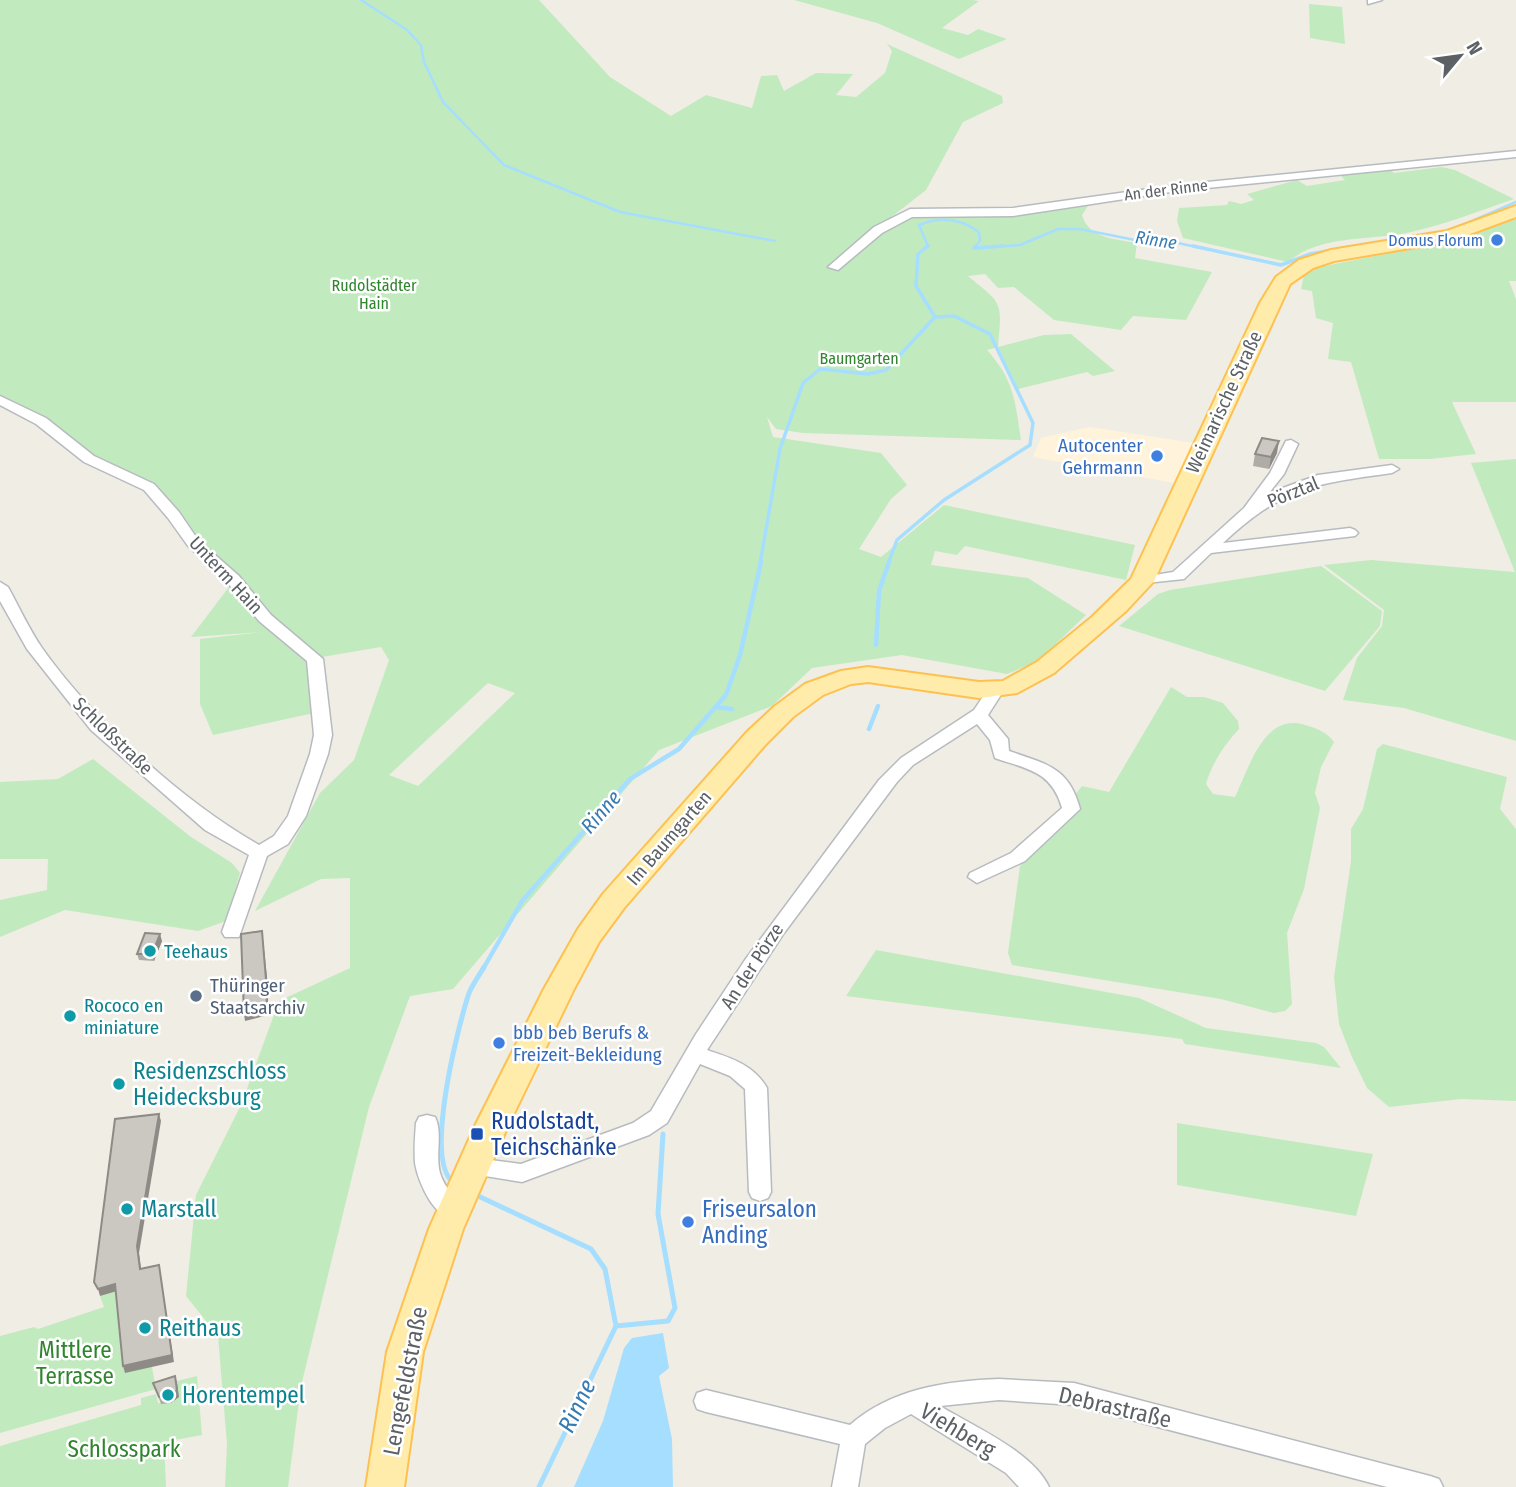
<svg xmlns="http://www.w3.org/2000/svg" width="1516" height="1487" viewBox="0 0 1516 1487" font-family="'Fira Sans Condensed',sans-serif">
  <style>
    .commercial { fill: #fff4db }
    .green { fill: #c2eabf; fill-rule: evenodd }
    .water { fill: #a6deff }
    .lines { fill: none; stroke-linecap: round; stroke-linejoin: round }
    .stream-far3 { stroke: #a6deff; stroke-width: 2.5 }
    .stream-far2 { stroke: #a6deff; stroke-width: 3.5 }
    .stream-far1 { stroke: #a6deff; stroke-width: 4.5 }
    .stream { stroke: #a6deff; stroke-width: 5 }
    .minor-casing { stroke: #b7bbc0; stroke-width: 3 }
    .primary-casing { stroke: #fec150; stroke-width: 4 }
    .minor { fill: #fff; fill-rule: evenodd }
    .primary { fill: #ffecab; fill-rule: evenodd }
    .wall { fill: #afaba6 }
    .shaded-wall { fill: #8e8b87 }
    .building { fill: #cbc7c1; stroke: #8e8b87; stroke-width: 2 }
    .shop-dot { fill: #3f7fe0; stroke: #fff; stroke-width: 2.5 }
    .culture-dot { fill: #0f9aa8; stroke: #fff; stroke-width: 2.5 }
    .service-dot { fill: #5c6f8a; stroke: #fff; stroke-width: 2.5 }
    .transit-dot { fill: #1a4fb4; stroke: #fff; stroke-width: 2.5 }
    .labels { text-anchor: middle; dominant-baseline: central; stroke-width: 5; stroke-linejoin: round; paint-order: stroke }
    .far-street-label { font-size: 16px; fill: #5c6166; stroke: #fff }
    .far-shop-label { font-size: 16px; fill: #366cbe; stroke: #fff; text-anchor: end }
    .far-park-label { font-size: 16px; fill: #2f852d; stroke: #fff }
    .far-water-label { font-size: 18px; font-style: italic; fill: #367bb2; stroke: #fff }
    .street-label { font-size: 19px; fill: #5c6166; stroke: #fff }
    .shop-label { font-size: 19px; fill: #366cbe; stroke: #fff; text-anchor: end }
    .culture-label { font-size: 19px; fill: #0d838f; stroke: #fff; text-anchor: start }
    .service-label { font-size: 19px; fill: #4e5e75; stroke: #fff; text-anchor: start }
    .water-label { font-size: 21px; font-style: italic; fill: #367bb2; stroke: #fff }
    .near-culture-label { font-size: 23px; fill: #0d838f; stroke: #fff; text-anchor: start }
    .near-transit-label { font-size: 23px; fill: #164399; stroke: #fff; text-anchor: start }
    .near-shop-label { font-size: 23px; fill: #366cbe; stroke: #fff; text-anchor: start }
    .near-park-label { font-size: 23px; fill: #2f852d; stroke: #fff }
    .near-street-label { font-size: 23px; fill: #5c6166; stroke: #fff }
    .near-water-label { font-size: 24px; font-style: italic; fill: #367bb2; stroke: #fff }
  </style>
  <rect width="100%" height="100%" fill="#f0ede4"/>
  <path class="commercial" d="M1090,427l104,16 -20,40 -141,-26 8,-19z"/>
  <path class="green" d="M0,0h539l71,77 61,39 35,-21 46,13 9,-32 16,-1 7,16 32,-18 37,1 -17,21 20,2 29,-24 7,-22 -5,-7 115,52 1,7 -40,19 -37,68 -92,72 73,-44 106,-4 77,-11 -8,12c7,24 34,24 55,28l-2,15 77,14 -26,48 -53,-4 -12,14 -67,-10 -40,-33 -16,1 -13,-14 -17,2c35,29 34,24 30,71l46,-12 27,-1 44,37 -22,5 -6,-4 -69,17 -20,-42 -11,3c27,30 28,50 34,90l-218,-7 -27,-4 -9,-12 6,20 108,16 26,32 -16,14 -32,50 22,8 63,-52 191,40 -9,35 -161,-34 -8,9 -22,-4 -4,14 97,13 58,37 -48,46 -31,13 -105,-19 -90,13 -40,38 -113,44 -206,239 -43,7 -41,111 -68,279 -13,101h-63l2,-43 -9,-108 -32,-40 10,-101 45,-90 38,-104 71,-33v-90l-29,1 -66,32 65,-118 34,-33 35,-100 -8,-13 -71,12 4,54 -101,22 -13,-31v-65l63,-7 -72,5 44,-58 -40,-36 -43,-58 -46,-20 -64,-46 -42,-23zM488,683l27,10 -97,93 -29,-11z
    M794,0h178l7,1 -37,27 26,7 10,-6 29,10 -48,20 -82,-36z
    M1309,4l33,3 3,37 -35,-6z
    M1442,167l13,3 59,29c-34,12 -68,25 -103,33 -39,9 -91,2 -123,30l-105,-24 -6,-17 2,-13 48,-3 2,-4 12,3 13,-4 -7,-6 50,-14 10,6 38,-6 -7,-7 52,-4 4,4z
    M1516,219v62h-7l7,18v103h-64l24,52 -46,5h-51l-28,-97 -23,-3 5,-36 -17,-5 -4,-27 -11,-2 4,-19 149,-30z
    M1516,459v282l-112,-33 -61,-8 14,-42 25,-32 2,-16 -60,-45 47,-5 144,12 -44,-109z
    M1321,566l61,45 -2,15 -55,65 -206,-65 39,-32 12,-4z
    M1171,687l16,10h17l19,6 15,18 1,8c-15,16 -27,34 -33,55l7,10 22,3c14,-29 29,-85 70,-72 11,3 22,7 29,17l-13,25 -6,26 5,15 -16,81 -17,44 5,71 -7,7 -11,2 -53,-14 -209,-34 -4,-12 12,-87 62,-80 27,6z
    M1383,744l124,33 -7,32 16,20v272l-55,-2 -72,8 -22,-19 -15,-31 -13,-33 -5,-47 17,-116v-32l12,-20 14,-60z
    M93,759l98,78 41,26 8,10 -14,48 -28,10 -133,-21 -65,27v-37l47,-10 1,-31h-48v-77l58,-3z
    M876,950l263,48 67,30 110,15 8,4 17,21 -156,-24 -3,-5 -336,-43z
    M1177,1123l196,31 -17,62 -179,-31z
    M117,1288l35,79 4,22 -156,44v-97l34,-9 4,2 66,-22 -4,-11z
    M197,1376l5,59 -38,7 2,45h-166v-41l141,-41v-7l15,-4 2,9h13l8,-6 -2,-16z"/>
  <path class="water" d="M663,1333l6,35 -10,8 13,63 1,48h-99l29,-66 21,-73 8,-10z"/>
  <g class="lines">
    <path class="stream-far3" d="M361,0l46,30 14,15 3,17 19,40 61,63 116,47 155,29
      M1456,228l60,-26
      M926,248l2,-2 -9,-21c22,-9 41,-7 60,7l1,9 -6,7
      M976,248l44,-3 38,-16h22l55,11h29l37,8
      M1347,248l11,-2"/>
    <path class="stream-far2" d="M976,246l-2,2 29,-2
      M1193,246l88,19 29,-11 47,-8
      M760,564l20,-115 23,-66 17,-14 48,5 18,-4 49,-53 -19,-31 2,-32 10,-8
      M888,564l9,-24 47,-40 86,-55 3,-22 -43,-89 -36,-18 -19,1"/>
    <path class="stream-far1" d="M876,645l3,-54 10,-29
      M715,707l17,2
      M869,729l9,-23
      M483,969l39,-68 108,-122 49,-30 47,-54 14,-40 21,-93"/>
    <path class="stream" d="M454,1183c-31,-21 4,-155 14,-187 3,-10 11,-20 16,-29
      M474,1194l117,55 14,20 11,57 -77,161
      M616,1326l52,-5 7,-13 -17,-94 5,-80"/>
    <g class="minor-casing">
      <path id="minor" d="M1368,0h14l-14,4z
        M1516,151v6l-339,34 -164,25 -101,1 -30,16 -44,37 -10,-3 46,-40 36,-18 103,-1 164,-23z
        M0,396l46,22 48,38 60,28 25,28 19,28 41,36 32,39 52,44 9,76 -4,19 -22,62 -18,28 -21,12 -28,81h-14l-3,-5 27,-77 -44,-25 -114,-100 -64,-81 -27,-48v-19l8,5c11,20 21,42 34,61 51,72 140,153 217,197l15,-9 14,-20 22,-62 4,-19 -7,-74 -48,-40 -32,-39 -39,-36 -20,-28 -24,-28 -60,-28 -48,-38 -36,-19z
        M1291,440l7,4 -14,30 -15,19 49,-18 74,-10 7,4 -7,4c-79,11 -109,14 -169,70l127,-15 5,2 3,3 -3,3 -144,17 -27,26 -48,5 -2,-3 2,-3 37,-6 71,-64 26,-35 16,-32z
        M996,685l8,5 -16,25 20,24 1,12c37,13 60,16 71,58l-55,52 -48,22 -9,-6 2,-4 41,-20 51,-45c-10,-37 -36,-39 -67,-50l-5,-18 -13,-16 -64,41 -16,17 -113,151 -77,117c24,8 47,15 60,38l4,104 -3,6 -8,3 -8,-3 -3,-6 -4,-103 -15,-13 -30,-12 -33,59 -18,12 -127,47 -56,-9 -3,-6 3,-6 8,-3 47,6 112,-41 18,-12 45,-77 49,-74 134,-180 22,-22 73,-48 16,-24z
        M427,1115l8,2c8,15 0,38 5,56 4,15 16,24 23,38l-3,6c-24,8 -42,-35 -45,-54 -1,-13 0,-27 1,-40l3,-6z
        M999,1379l75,4 356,93 9,3 4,8h-56l-313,-82 -75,-5 -59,6c33,20 93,46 109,81h-30l-13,-14 -95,-59 -26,14 -20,16 -7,43h-26l8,-43 -134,-32 -9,-3 -3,-8 3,-8 9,-3 144,35c41,-36 95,-44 149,-46z"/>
    </g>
    <g class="primary-casing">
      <path id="primary" d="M1516,206v11l-65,24 -117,20 -21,7 -23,16 -136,297 -28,30 -72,62 -37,20 -38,5 -111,-16 -17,2 -28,11 -30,22 -27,27 -142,164 -25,34 -25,47 -67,139 -44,101 -40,123 -19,135h-38l21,-135 42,-123 45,-101 70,-139 34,-60 25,-35 144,-162 28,-26 30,-22 36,-13 27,-4 111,15 24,-1 34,-19 55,-45 39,-38 129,-276 16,-26 23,-17 32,-10 116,-19z"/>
    </g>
    <use href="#minor" class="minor"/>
    <use href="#primary" class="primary"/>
  </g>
  <path class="wall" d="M1277,453l-8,16 -16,-3 2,-12z
    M162,941l-8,20 -15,-1 -2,-6z
    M153,1383h24l2,14 -8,6 -10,1z"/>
  <path class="shaded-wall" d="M1279,441l-2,12 -8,16 2,-12z
    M262,931l6,55v29l-23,6 -1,-7z
    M160,934l2,7 -8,20 -2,-7z
    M159,1114l2,7 -22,132 3,23 -2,-7 -3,-23z
    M159,1265l15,97 -49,11 -2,-7z
    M115,1284l2,7 -17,5 -2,-7z
    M175,1376l2,7 2,14 -8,6 -2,-7z"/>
  <path class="building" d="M1262,438l17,3 -8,16 -16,-3z
    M262,931l4,49 1,28 -23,6 -3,-80z
    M145,933l15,1 -8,20h-15z
    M159,1114l-22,132 3,23 19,-4 13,90 -49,11 -8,-82 -17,5 -4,-7 21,-163z
    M175,1376l2,14 -8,6 -10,1 -6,-14z"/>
  <g class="shop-dot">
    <circle cx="1497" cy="240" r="7"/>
    <circle cx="1157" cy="456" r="7"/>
    <circle cx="499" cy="1043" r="7"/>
    <circle cx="688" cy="1222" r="7"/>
  </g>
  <g class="culture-dot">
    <circle cx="150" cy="951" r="7"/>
    <circle cx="70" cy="1016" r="7"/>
    <circle cx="119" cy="1084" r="7"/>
    <circle cx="127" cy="1209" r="7"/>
    <circle cx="145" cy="1328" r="7"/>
    <circle cx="168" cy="1395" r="7"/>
  </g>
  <circle class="service-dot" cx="196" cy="996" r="7"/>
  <rect class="transit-dot" x="470" y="1127" width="14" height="14" rx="3.5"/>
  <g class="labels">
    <g class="far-street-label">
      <text transform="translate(1166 190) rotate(-7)">An der Rinne</text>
    </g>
    <g class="far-shop-label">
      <text x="1483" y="240">Domus Florum</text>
    </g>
    <g class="far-park-label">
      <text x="374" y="285">Rudolstädter<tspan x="374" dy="18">Hain</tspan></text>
      <text x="859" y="358">Baumgarten</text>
    </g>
    <g class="far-water-label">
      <text transform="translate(1156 240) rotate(9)">Rinne</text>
    </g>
    <g class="street-label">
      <text transform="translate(1224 402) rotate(-65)">Weimarische Straße</text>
      <text transform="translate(1293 492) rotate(-22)">Pörztal</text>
      <text transform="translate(226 575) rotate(47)">Unterm Hain</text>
      <text transform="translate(113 736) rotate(44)">Schloßstraße</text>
      <text transform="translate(669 838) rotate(-49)">Im Baumgarten</text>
      <text transform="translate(752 966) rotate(-57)">An der Pörze</text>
    </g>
    <g class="shop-label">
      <text x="1143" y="445">Autocenter<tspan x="1143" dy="22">Gehrmann</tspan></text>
      <text x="513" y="1032" text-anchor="start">bbb beb Berufs &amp;<tspan x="513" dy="22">Freizeit-Bekleidung</tspan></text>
    </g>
    <g class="culture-label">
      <text x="164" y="951">Teehaus</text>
      <text x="84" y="1005">Rococo en<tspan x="84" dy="22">miniature</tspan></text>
    </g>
    <g class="service-label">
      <text x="210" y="985">Thüringer<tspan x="210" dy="22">Staatsarchiv</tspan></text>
    </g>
    <g class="water-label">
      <text transform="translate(601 812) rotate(-49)">Rinne</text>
    </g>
    <g class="near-culture-label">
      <text x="133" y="1071">Residenzschloss<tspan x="133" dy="26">Heidecksburg</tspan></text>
      <text x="141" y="1209">Marstall</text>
      <text x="159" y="1328">Reithaus</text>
      <text x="182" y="1395">Horentempel</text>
    </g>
    <g class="near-transit-label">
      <text x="491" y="1121">Rudolstadt,<tspan x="491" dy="26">Teichschänke</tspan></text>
    </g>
    <g class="near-shop-label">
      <text x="702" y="1209">Friseursalon<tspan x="702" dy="26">Anding</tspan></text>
    </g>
    <g class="near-park-label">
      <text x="75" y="1350">Mittlere<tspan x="75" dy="26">Terrasse</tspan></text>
      <text x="124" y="1449">Schlosspark</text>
    </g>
    <g class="near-street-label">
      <text transform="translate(405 1381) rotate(-79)">Lengefeldstraße</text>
      <text transform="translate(1115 1407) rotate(13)">Debrastraße</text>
      <text transform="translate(958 1430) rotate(31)">Viehberg</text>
    </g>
    <g class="near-water-label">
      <text transform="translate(577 1406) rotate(-64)">Rinne</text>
    </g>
  </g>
  <g transform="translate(1460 56) rotate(61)" stroke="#ffffff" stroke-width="5" paint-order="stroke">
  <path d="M0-5L12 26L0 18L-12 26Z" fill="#5c6166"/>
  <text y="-10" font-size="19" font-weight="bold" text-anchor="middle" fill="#5c6166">N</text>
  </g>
</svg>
